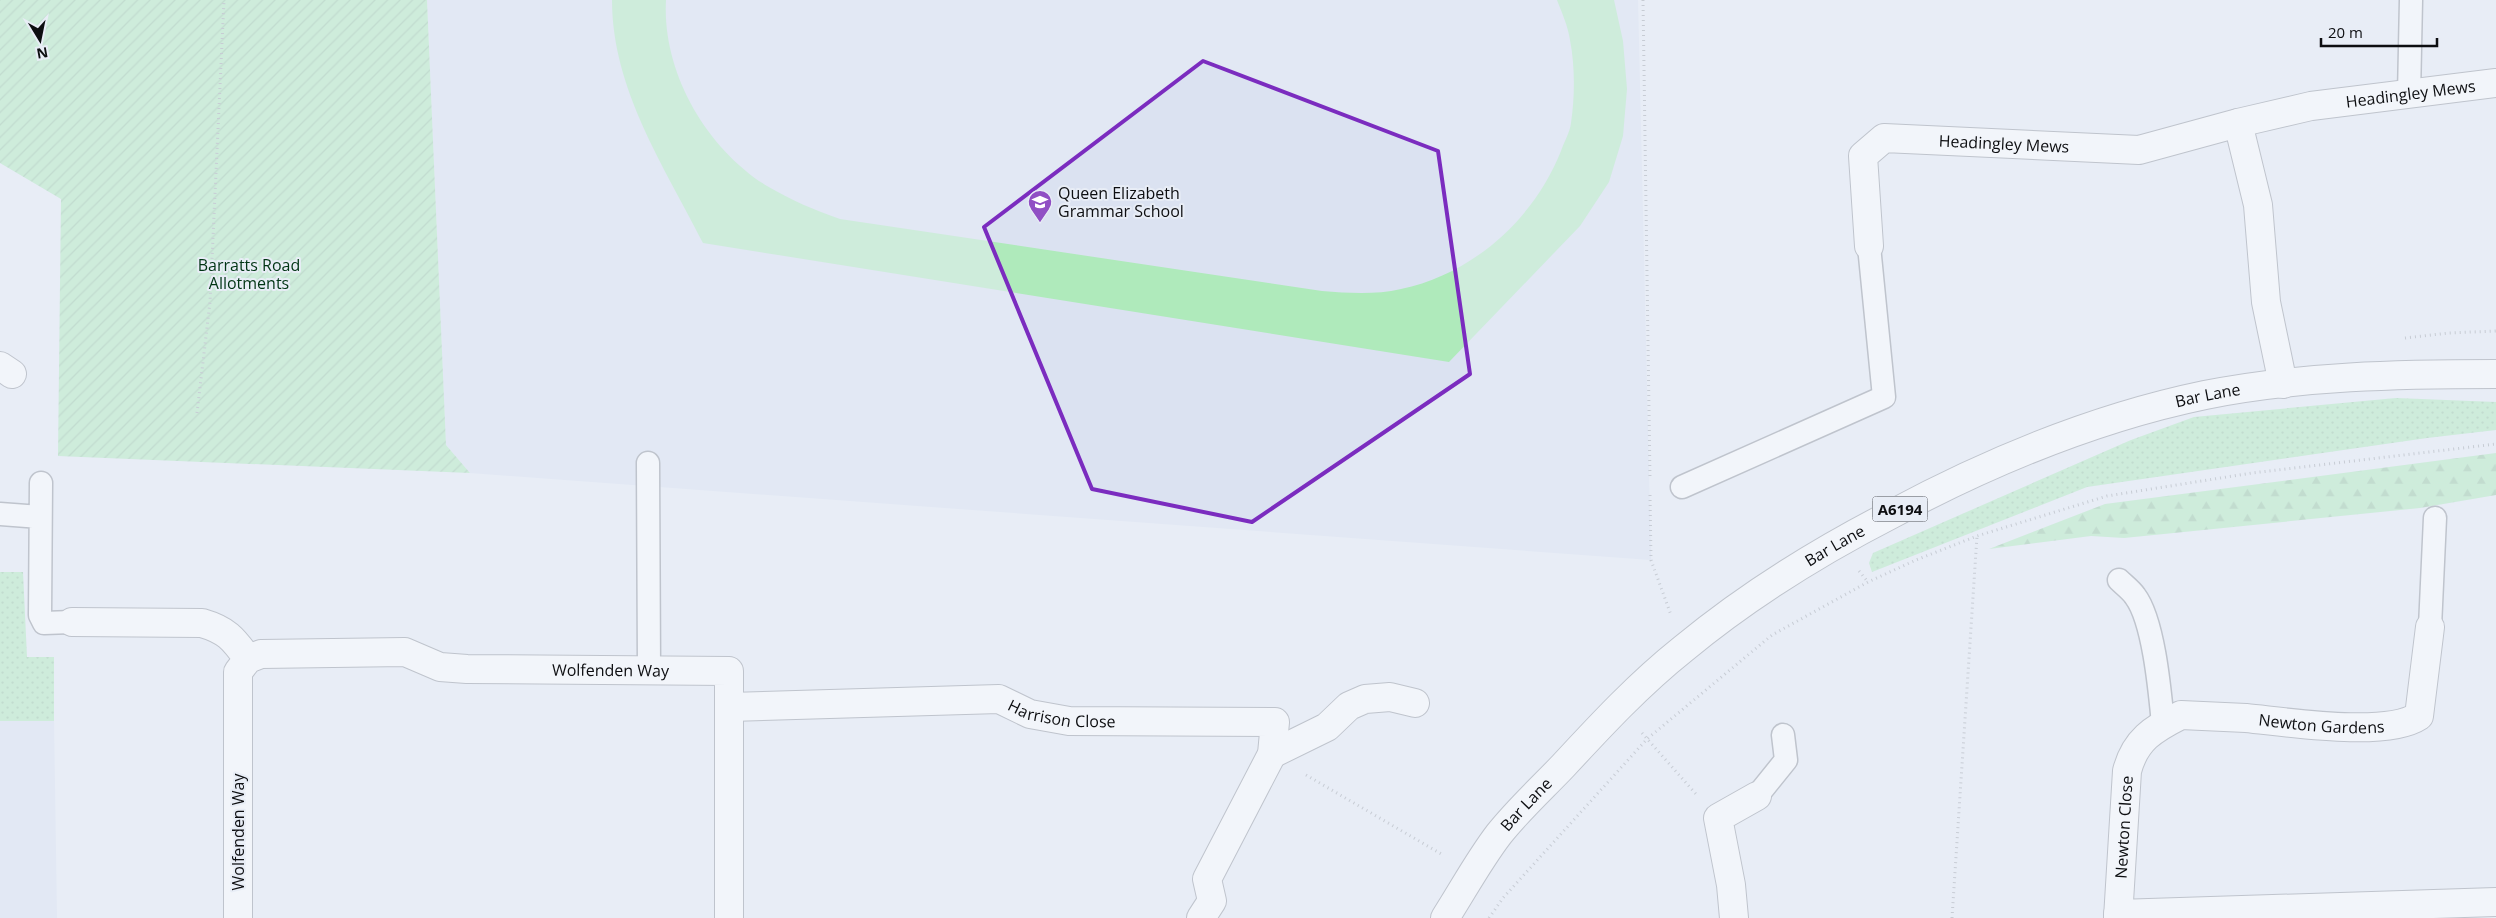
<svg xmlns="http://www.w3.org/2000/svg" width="2496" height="918" viewBox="0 0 2496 918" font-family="'Open Sans',sans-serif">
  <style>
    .built { fill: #dbe2f1 }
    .grass { fill: url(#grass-dots) }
    .forest { fill: url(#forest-firs) }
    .garden { fill: url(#garden-furrows) }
    .pitch { fill: #afeabb }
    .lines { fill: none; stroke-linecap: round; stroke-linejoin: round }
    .lane-casing { stroke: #8f939b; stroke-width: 25 }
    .street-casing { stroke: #8f939b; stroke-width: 30 }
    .primary-casing { stroke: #8f939b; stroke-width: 30 }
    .path { stroke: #a1a5ac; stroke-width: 3; stroke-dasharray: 1 4; stroke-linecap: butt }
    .lane { stroke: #fff; stroke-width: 22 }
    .street { stroke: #fff; stroke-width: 28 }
    .primary { stroke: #fff; stroke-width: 28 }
    .marked { fill: none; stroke: #7b2cbf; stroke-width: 4; stroke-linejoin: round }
    .labels { text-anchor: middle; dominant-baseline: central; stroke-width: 4; stroke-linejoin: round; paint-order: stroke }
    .shield { fill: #e8edf6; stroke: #4f5156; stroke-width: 1 }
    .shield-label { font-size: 15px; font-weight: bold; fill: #0d0e11 }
    .street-label { font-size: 16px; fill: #0d0e11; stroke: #e8edf6 }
    .poi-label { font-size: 16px; fill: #0d0e11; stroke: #e8edf6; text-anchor: start }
    .park-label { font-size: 16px; fill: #003514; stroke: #e8edf6 }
  </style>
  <defs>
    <pattern id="grass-dots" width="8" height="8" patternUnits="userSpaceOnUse" patternTransform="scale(1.25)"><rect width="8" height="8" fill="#afeabb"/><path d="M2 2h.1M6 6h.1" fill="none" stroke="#95c8a0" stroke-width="1.8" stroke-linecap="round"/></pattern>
    <pattern id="forest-firs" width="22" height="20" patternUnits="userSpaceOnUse" patternTransform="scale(1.25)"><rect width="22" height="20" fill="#afeabb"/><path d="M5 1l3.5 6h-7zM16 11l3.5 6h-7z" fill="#95c8a0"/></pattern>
    <pattern id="garden-furrows" width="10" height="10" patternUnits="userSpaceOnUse" patternTransform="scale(1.25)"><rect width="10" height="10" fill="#afeabb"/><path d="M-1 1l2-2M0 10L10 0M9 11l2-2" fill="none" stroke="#95c8a0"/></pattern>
  </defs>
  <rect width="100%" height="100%" fill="#e8edf6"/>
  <path class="built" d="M427,0h1211l13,560 -1181,-87 -24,-28z
    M0,721h54l3,197h-57z"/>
  <path class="grass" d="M2396,398l100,4v28l-69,8 -340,49 -215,85 -3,-9 4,-10 258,-113 63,-23z
    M0,572h23l4,85h27v64h-54z"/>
  <path class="forest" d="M2496,453v42l-76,13 -296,30 -33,-2 -102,13 116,-45z"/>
  <path class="garden" d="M0,0h427l19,445 24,28 -412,-17 3,-257 -61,-36z"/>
  <path class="pitch" d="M612,0h54c-4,72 40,148 101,186 24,14 47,24 73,33l482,72c26,2 53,4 79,-2 72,-15 133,-70 160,-138 3,-9 9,-19 10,-28 4,-27 4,-57 -1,-83 -2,-14 -8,-27 -13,-40h57l9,41 4,48 -4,47 -14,46 -29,44 -131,136 -746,-119c-39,-77 -91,-154 -91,-243z"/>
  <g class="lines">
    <g class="lane-casing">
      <path id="lane" d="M2409,95l2,-95
        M648,463l1,207
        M41,483l-1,132 4,8 28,-1
        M1682,487l202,-90 -15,-151
        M0,514l40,3
        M2119,580c5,5 12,10 16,16 19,25 25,97 28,128
        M2430,627l5,-109
        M1757,796l29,-36 -3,-25"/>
    </g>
    <g class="street-casing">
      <g id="street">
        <path d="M2238,123l20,82 8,97 17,82"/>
        <path id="s1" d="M1869,246l-6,-90 21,-18 255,12 99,-27 73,-17 185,-23"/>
        <path d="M0,366l12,8"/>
        <path d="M72,622l130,1c24,7 31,15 46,36"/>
        <path id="s2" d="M730,707l269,-8 31,15 39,7 206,1 -3,32 -65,125 5,22 -11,17"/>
        <path d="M1272,754l55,-27 22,-21 16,-7 25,-2 25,6"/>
        <path d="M2118,914l378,-12"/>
        <path id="s3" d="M238,918v-246l10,-13 13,-5 144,-2 35,15 27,2 262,2v247"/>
        <path d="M1734,918l-3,-33 -13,-67 39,-22"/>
        <path id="s4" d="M2118,918l9,-147c8,-31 26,-42 54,-56 22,1 44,2 65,3 41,4 140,20 173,-2l11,-89"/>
      </g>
    </g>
    <g class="primary-casing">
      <g id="primary">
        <path id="s5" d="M1445,918c18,-28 34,-58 54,-84 19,-24 43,-46 64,-68 38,-41 76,-82 120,-117 64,-53 135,-97 209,-135 99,-53 202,-96 313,-119 96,-19 194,-21 291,-21"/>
      </g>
    </g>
    <path class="path" d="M1643,0l7,479
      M2405,338l44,-5 47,-2
      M197,413l13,-111 14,-302
      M1650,495l1,65 20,55
      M1859,571l9,11
      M1642,733l54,61
      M1306,775l137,80
      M1489,918l14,-20 144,-159 125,-104 96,-53 48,-22 61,-24 130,-40 145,-23 244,-29
      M1952,918l25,-382"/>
    <use href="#lane" class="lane"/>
    <use href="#street" class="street"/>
    <use href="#primary" class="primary"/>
  </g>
  <path d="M0 0H2496V918H0ZM1203,61l235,90 32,223 -218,148 -160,-33 -108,-262z" fill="#e8edf6" fill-opacity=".55" fill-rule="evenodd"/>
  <path class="marked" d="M1203,61l235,90 32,223 -218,148 -160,-33 -108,-262z"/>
  <defs>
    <g id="school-pin" transform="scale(1.25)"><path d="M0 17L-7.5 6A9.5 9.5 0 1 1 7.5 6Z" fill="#904fc4" stroke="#e8edf6"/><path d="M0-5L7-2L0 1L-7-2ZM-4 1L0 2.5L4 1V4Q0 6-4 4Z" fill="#fff"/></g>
  </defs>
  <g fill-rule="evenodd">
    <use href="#school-pin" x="1040" y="202"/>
  </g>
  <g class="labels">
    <rect class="shield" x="1872.5" y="496.5" width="55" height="25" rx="4"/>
    <g class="shield-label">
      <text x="1900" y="509">A6194</text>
    </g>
    <g class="street-label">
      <text stroke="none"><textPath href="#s1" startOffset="651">Headingley Mews</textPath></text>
      <text stroke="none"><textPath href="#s1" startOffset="238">Headingley Mews</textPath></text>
      <text stroke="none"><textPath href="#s5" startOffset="949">Bar Lane</textPath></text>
      <text stroke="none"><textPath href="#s5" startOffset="545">Bar Lane</textPath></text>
      <text stroke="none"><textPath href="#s3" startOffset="629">Wolfenden Way</textPath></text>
      <text stroke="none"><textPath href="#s2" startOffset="335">Harrison Close</textPath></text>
      <text stroke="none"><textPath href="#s4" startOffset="369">Newton Gardens</textPath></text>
      <text stroke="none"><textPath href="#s5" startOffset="140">Bar Lane</textPath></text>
      <text stroke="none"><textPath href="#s4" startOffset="91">Newton Close</textPath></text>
      <text transform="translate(238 832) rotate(-90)">Wolfenden Way</text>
    </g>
    <g class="poi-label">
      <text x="1058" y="193">Queen Elizabeth<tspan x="1058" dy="18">Grammar School</tspan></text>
    </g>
    <g class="park-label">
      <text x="249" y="265">Barratts Road<tspan x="249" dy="18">Allotments</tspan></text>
    </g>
  </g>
  <g transform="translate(40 40) rotate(170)" stroke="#e8edf6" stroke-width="4" paint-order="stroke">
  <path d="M0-4L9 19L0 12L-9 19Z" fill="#0d0e11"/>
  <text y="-8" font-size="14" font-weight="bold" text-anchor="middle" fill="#0d0e11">N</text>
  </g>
  <path d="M2321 38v8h116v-8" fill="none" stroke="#0d0e11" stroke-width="2.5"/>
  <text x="2328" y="38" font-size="15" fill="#0d0e11" stroke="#e8edf6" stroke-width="4" paint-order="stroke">20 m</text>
</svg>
